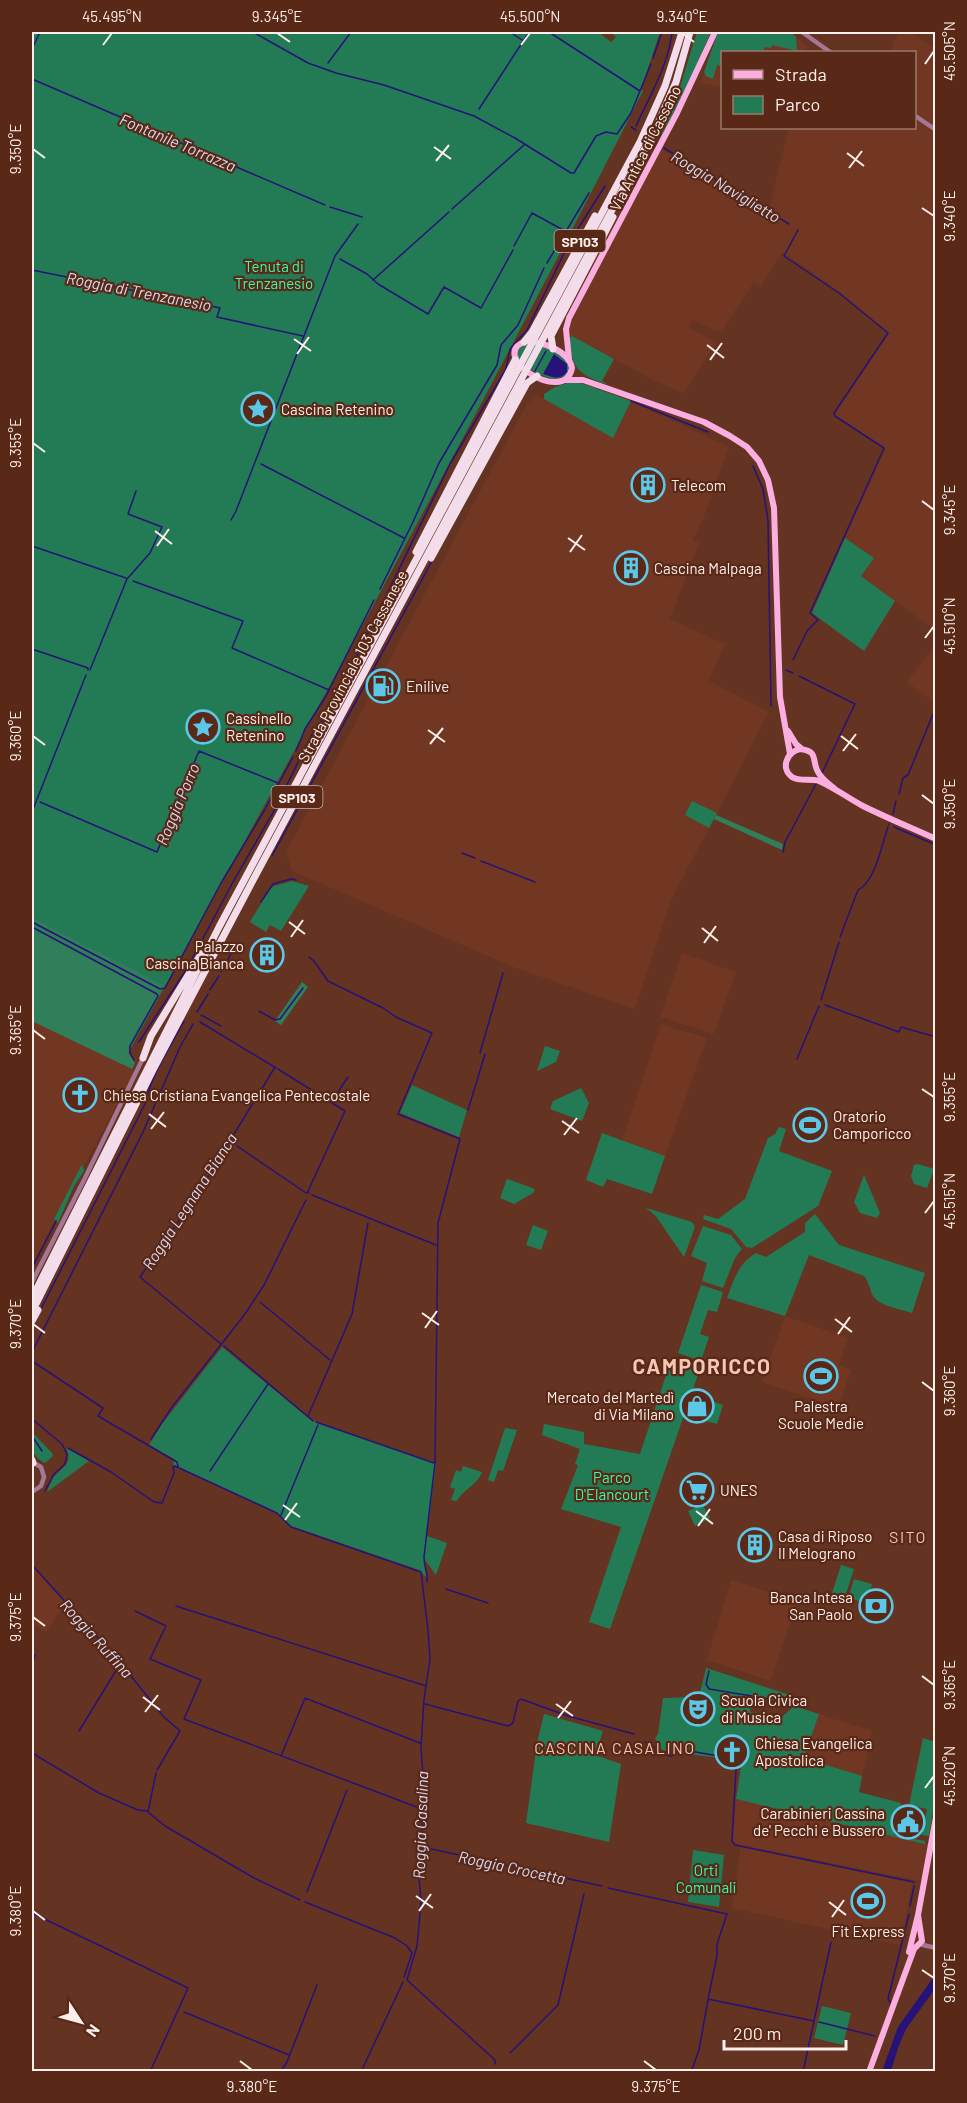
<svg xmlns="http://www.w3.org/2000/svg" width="967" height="2103" viewBox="0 0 967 2103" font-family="Barlow,sans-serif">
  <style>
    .built { fill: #713722 }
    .green { fill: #237b55 }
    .forest { fill: #317e5a }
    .water { fill: #271279 }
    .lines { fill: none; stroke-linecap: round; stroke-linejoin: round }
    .stream { stroke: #271279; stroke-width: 1.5 }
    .minor { stroke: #a57795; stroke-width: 4.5 }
    .major { stroke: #faafe0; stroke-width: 6 }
    .highway { stroke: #f4ddeb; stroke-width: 7 }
    .ticks { fill: none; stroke: #fcefeb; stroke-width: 2 }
    .labels { text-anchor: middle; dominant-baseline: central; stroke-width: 4.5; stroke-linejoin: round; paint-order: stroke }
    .shield { fill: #592816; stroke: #cbb3ab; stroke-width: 1.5 }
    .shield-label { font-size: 14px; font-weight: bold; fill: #fcefeb }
    .street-label { font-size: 15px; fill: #fcefeb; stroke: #592816 }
    .park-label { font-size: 15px; fill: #35fdad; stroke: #592816 }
    .poi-label { font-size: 15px; fill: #fcefeb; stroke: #592816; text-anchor: start }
    .water-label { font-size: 16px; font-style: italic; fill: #d8dbf6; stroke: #592816 }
    .neighbourhood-label { font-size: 16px; letter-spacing: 1.5px; fill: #f7c5b4; stroke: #592816 }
    .district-label { font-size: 21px; font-weight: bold; letter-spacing: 1.5px; fill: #f7c5b4; stroke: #592816 }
    .neatline { fill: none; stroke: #fcefeb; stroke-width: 2 }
    .ticks-label { font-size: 15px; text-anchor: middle; fill: #fcefeb }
  </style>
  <rect width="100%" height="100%" fill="#653321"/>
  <path class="built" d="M900,32h12l23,17v581l-74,-54 13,-18 -29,-20 41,-89 -52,-33 55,-83 -49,-41 -58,-40 -21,34 -7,-4 -32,48 -6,1 -23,-11 -4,7 27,16 -32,50 -25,-10 -95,-51 4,-18 89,-168 111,67 21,-85h125v-76h-25l5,-6 -3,-2z
    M795,35l12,12 -2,5h-83v35l-23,-4 6,-10 19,-23z
    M537,395l76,42 18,-36 98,46 -25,70 -11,23 6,3 -29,76 55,25 -16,37 60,31 -52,101 -25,-12 -7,14 24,13 -37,70 -37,111 -117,-40 -226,-98 -6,-19 241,-448z
    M935,645v58l-28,-21z
    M682,953l54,19 -22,62 -54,-17z
    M32,1019l103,52 -103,193z
    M661,1024l46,14 -42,118 -43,-16z
    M785,1316l63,22 -9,27 12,5 -13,38 -76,-26z
    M32,1566l33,37 -19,29 -14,-8z
    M731,1580l66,21 -26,80 -64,-21z
    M819,1714l53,17 -10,45 -58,-18z
    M736,1799l192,45 -7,37 -184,-37 -4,-2z
    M741,1847l171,36 -12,62 -168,-37z"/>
  <path class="green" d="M32,32h566l13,10 5,-5 -5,-5h49l-19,57 2,2c-166,328 -343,651 -521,973l-90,-43z
    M697,32h14l-22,50 -31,61 22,-56z
    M718,32h72l6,5 1,14 -25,-6 -1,3 -6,-1 -2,5h-41v14l-5,-1 -4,14 -7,-3 -2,-4z
    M572,336l42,23 -12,22 6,4c-27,-9 -39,-17 -38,-47z
    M529,344c15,2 34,8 40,23l-2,8c-5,2 -10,4 -14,4 -14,-2 -57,-27 -24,-35z
    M570,382l11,1 50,18 -18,37 -69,-39v-5l11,-7z
    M845,538l29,20 -13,18 34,25 -31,50 -52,-38z
    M692,801l25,12 -8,15 -24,-13z
    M292,881l17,5 -28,45 -11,-6 -4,7 -16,-10 21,-35z
    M545,1046l15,5 -4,11 -19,9z
    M412,1085l55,25 -8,27 -59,-24z
    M581,1088l8,15 -7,18 -32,-12 3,-8z
    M799,1111l28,10 -6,18 -28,-10z
    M779,1127l7,2 -7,22 53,20 -14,35 -66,42 -6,-1 -15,-18 -28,-10 1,-4 14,4 27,-20 23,-61 7,-4z
    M602,1133l63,23 -13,38 -45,-15 -4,8 -17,-7z
    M82,1164l2,7 -10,15 -16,37 -4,-4z
    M918,1164l16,5 -7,19 -13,-4 -3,-8 3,-11z
    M864,1175l16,38 -3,5 -17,-5 -6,-11z
    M507,1179l28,10 -2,4 -19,11 -14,-6z
    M646,1208l46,14 3,5 -11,30 -29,-42z
    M815,1214l24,31 86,28 -13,40c-11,-4 -35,-7 -40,-19 -3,-7 -3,-12 -8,-18l-55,-21 -24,61 -58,-18c7,-19 11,-34 29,-45l10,4 39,-25v-9z
    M533,1225l15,6 -7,19 -15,-5z
    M703,1226l28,9 11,14 -7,9 -12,30 -21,-7 5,-18 -16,-7z
    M701,1285l22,7 -6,20 -9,-2 -8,24 9,3 -7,21 -4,2 -20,-7z
    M222,1347l89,73 125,43 -9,73 20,7 -11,32 -11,-15 1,17 -7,-7 -128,-44 -14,-13 -104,-48 1,-6 -25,-14 13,-21z
    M672,1357l29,9 -91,263 -21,-7 32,-95 -60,-18 17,-44 -3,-1 5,-15 -38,-14 2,-11 40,8v12l56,10z
    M712,1401l11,4 -6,19 -11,-3z
    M505,1428l12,2 -14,41 -5,-1 -4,12 -6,-2z
    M32,1432l20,21 1,3 -8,7c-14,-7 -14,-16 -13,-31z
    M66,1448l23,13 -42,31c1,-4 4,-9 6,-14 8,-10 21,-14 13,-30z
    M463,1466l19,6c-5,14 -19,17 -25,29l-6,-1 4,-11 -5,-2 6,-17 5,2z
    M702,1504l8,14 -15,8 -7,-15z
    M841,1565l13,4 -9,28 -13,-4z
    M854,1579l18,5 -6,19 -18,-5z
    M706,1668l81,26 -2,8 -32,-5 -3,15 32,5 12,-11 25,8 -15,44 58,18 -3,16 42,11 -7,32 31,6v3l-189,-45 5,-32 -2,-7 -71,-8 -8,-3 -5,-11 3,-4 5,-36 36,-1z
    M544,1714l59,17 -8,24 26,9 -12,78 -83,-19 11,-80z
    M923,1738l12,4v56l-6,38 -7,-1 5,-26 -18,-4z
    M693,1850l31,5 -5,52 -31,-5z
    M822,2006l29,7 -8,32 -29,-7z"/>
  <path class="forest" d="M716,815l67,29 -1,6 -68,-31z
    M32,918l131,67 -35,61 1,8 6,9 -3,6 -100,-48z
    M302,982l6,5 -27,38 -6,-4z"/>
  <path class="water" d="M554,354l13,10v8c-7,9 -15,5 -24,2z
    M935,1975v14l-29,40 -8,19 -7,23h-9l16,-44z"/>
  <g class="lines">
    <path class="stream" d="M253,32l55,31 28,10 48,12 90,31 41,22 56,35h3l22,-37 10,-4 11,2 14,-21 20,-49
      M510,32l12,8
      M549,32l91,59
      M32,49l8,-17
      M653,58l9,-26
      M328,63l23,-31
      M32,79l293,126
      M479,109l50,-77
      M636,126c13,-29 33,-62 36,-94
      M631,127l5,3
      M664,148l125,76
      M330,207l32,10
      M452,209l72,-64
      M514,246l18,-33 33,18
      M340,259l27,15 11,10 50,30 16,-27 37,21 32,-58
      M547,263l42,-70
      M32,270l188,38 -3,9 86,19
      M373,280l76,-68
      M535,371l11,-20
      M631,401l77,31
      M261,464l143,74
      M753,466l10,23 5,31 3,186
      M231,520l5,-9 99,-255 23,-32
      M32,546l94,32
      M133,581l110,40 -11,27 97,42
      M380,589l33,-67 26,-59 58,-98 4,-20 17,-20 26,-57
      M32,649l56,19v2
      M793,660l14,-29 11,-11 -8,-7 74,-165 -49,-32 -1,-3 54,-80 -49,-40 -55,-37 14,-26
      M90,670l37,-91 23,-26 12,-26 -34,-13 8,-23
      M786,670l7,3
      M799,676l56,28 -33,69
      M296,751l9,-22 21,-33 48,-96
      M899,794l4,-16 5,-3 28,-68
      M40,802l117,50 42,-101 79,32
      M32,812l54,-137
      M893,814l3,-13
      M889,824v1
      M894,827l42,18
      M783,852l2,-10 31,-58
      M462,853l13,5
      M272,856l160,-295
      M481,861l54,21
      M261,902l12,-18 18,-5 5,1
      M32,922l128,67 5,-1 56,-105 43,-72 29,-54
      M32,927l125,67 1,2 -28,50v7l4,7
      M840,937l18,-47c17,-8 24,-46 30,-63
      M309,957l5,4 14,20 55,27 13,9 36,16 -34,81 62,25 -22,84 -3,240 -11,94c0,9 4,16 3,25
      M221,972l16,-29
      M210,990l9,-14
      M821,1000l18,-58
      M825,1005l74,27 2,-5 35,10
      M259,1011l16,9 5,-1 23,-31
      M197,1012l11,-18
      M201,1015l20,11
      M200,1022l76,46
      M139,1042l47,-72 47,-88 42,-73 36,-73 13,-18 30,-56 96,-198 56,-95 4,-20 17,-19 42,-87 36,-57
      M480,1053l23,-80
      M797,1059l22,-53
      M278,1069l67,42 -37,80 1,2
      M334,1098l14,-21
      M468,1110l17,-56
      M237,1146l69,47 2,-1
      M312,1195l124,50
      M32,1268l24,-47
      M260,1302l70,58
      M41,1309l104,-205c6,-29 25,-57 39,-83
      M32,1329l3,-7
      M221,1344l-81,-67 60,-87 75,-123
      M224,1346l89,75
      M32,1352l111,-220 37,-85 13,-23
      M32,1361l71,47 -5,8 79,46 1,4
      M308,1416l44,-102 16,-91
      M32,1419l30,25 5,10 -2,10 -11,10 -9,17
      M316,1422l118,41
      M32,1436l10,15
      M151,1439l21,-32 73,-93 19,-29 42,-85
      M68,1448l43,24 43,30 8,1 12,-30 -1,-6 2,-1 102,47 14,14 130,45 7,58 2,30 -6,39 -3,48 3,43 -5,87 2,25 -4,44 -10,34 88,80v4
      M210,1471l58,-87
      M281,1515l37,-90
      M32,1565l87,96 44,55 17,15 -23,39
      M446,1589l42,14
      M176,1606l250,80
      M135,1611l31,15 -16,33 51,21 -17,39 238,90
      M32,1665l3,-10
      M709,1671l-3,13 3,5 61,10
      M425,1704l83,22 5,-3 5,-22 3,-2 47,17 66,18
      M79,1731l41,-67
      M645,1742l24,14h3l6,-7 58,10 1,4
      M32,1753l67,40 39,17 9,1
      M281,1756l24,-58 115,45
      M736,1770l-4,71 3,4 179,37
      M156,1773l-8,39 17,14 89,52 46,22
      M422,1847l180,39
      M608,1888l119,26 -10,30v12l-9,43 106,22
      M307,1892l40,-102
      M305,1902l90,36 12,8 5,7 -8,24
      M910,1906l4,-20
      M32,1913l156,75 -38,84
      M891,2003l-3,-4 21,-85
      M184,2012l105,43
      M819,2022l56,14
      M510,2053l48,-48 26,-111
      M283,2071l2,1
      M280,2072l7,-10 30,-77
      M361,2072l42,-90
      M691,2072l8,-22 9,-50
      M803,2072l28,-130"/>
    <path class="minor" d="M802,32l28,20
      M914,115l22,15
      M32,1282l52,-102 59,-122
      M32,1462l9,5 3,10 -3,9 -9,6
      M919,1944l17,4"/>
    <path class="major" d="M527,341c16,1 42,10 45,27 -7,39 -88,-14 -45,-27z
      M569,359l-3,-30 3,-11 108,-205 38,-81
      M565,380h18l121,42 26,14 17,11 12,14 9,19 6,28 6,189 10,57
      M788,731l8,13 6,5
      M835,789c-6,-5 -15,-11 -18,-19 -5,-11 1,-19 -17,-21 -13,3 -20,19 -8,28 8,5 18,1 27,4 16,7 29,17 44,25 24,12 49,22 73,33
      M909,1952l9,-37 18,-98
      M869,2072l45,-123 8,-8 -4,-26"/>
    <path class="highway" d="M524,342l8,-10 63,-116
      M553,349l-2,-13 62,-119
      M416,552l99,-192
      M431,558l96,-175 10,-7
      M143,1058l8,-22 50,-82
      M32,1298l187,-371 421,-785 25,-56 17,-54
      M32,1312l121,-242 99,-188 405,-756 19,-44 14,-50
      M32,1321l6,-11
      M32,1460l1,3"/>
  </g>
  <path class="ticks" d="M277,33l13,9M682,33l12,9M103,45l9,-12M521,45l9,-12M925,64l9,-13M434,147l17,12M33,149l12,9M847,153l17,13M436,161l13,-16M849,168l13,-17M922,208l12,8M294,339l17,12M707,345l17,13M297,354l12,-17M710,360l12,-17M33,443l12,9M922,501l12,9M155,531l17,13M568,538l17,12M157,546l12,-17M570,552l12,-17M925,638l9,-12M428,730l17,12M33,736l12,9M841,736l17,13M430,744l13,-16M843,751l13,-17M922,795l12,9M289,922l16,12M702,928l16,13M291,937l12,-17M704,943l12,-17M33,1030l12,9M922,1089l12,8M149,1114l17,13M562,1121l17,12M151,1129l13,-17M564,1135l13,-17M925,1213l9,-12M422,1313l17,12M835,1319l17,13M33,1324l12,9M425,1328l12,-17M838,1334l12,-17M922,1382l12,9M283,1505l17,12M696,1511l17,13M285,1520l12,-17M698,1526l12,-17M33,1617l12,9M922,1676l12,9M143,1697l17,13M556,1704l17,12M145,1712l13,-17M558,1718l13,-17M925,1788l9,-12M416,1896l17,12M829,1902l17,13M33,1911l12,9M419,1911l12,-17M832,1917l12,-17M922,1970l12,8M240,2061l12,9M644,2061l12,9"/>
  <defs>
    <g id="sight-ring" transform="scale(1.725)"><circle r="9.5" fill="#592816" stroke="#5cc7e7" stroke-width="1.5"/><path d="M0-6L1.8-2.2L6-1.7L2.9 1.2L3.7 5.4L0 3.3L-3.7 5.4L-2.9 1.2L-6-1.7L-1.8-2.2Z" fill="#5cc7e7"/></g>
    <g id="building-ring" transform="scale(1.725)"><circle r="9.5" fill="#592816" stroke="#5cc7e7" stroke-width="1.5"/><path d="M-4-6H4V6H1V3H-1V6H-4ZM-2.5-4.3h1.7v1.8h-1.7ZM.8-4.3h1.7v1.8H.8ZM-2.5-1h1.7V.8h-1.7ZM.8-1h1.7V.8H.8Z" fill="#5cc7e7"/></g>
    <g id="fuel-ring" transform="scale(1.725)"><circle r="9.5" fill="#592816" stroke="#5cc7e7" stroke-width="1.5"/><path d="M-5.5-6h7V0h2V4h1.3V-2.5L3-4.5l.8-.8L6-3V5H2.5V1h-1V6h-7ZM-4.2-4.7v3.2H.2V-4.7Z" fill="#5cc7e7"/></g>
    <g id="church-ring" transform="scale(1.725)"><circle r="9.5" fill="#592816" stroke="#5cc7e7" stroke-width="1.5"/><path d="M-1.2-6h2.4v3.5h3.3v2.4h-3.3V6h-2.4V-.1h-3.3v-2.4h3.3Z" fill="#5cc7e7"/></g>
    <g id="stadium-ring" transform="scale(1.725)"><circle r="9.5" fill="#592816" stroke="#5cc7e7" stroke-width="1.5"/><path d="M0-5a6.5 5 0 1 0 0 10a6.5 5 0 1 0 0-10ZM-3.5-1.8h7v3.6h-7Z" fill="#5cc7e7"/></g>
    <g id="shop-ring" transform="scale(1.725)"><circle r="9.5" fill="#592816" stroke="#5cc7e7" stroke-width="1.5"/><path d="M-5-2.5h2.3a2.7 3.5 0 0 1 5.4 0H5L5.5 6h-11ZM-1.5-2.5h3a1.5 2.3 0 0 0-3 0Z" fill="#5cc7e7"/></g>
    <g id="supermarket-ring" transform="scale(1.725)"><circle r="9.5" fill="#592816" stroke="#5cc7e7" stroke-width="1.5"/><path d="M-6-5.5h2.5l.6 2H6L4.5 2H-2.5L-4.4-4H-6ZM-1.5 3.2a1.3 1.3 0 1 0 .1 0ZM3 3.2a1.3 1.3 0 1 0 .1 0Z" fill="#5cc7e7"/></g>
    <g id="bank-ring" transform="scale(1.725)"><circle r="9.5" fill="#592816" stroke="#5cc7e7" stroke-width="1.5"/><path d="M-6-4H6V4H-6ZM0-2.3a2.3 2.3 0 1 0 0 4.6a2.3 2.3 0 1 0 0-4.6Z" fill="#5cc7e7"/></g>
    <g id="theatre-ring" transform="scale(1.725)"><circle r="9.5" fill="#592816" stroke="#5cc7e7" stroke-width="1.5"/><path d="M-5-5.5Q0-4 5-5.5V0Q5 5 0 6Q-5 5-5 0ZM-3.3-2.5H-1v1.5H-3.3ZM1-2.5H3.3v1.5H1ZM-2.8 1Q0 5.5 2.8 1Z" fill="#5cc7e7"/></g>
    <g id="civic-ring" transform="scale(1.725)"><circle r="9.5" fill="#592816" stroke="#5cc7e7" stroke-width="1.5"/><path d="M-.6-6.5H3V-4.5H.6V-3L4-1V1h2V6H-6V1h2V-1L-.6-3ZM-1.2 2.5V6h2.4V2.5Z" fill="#5cc7e7"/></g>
  </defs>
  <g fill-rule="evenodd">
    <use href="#sight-ring" x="258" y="409"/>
    <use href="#building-ring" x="648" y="485"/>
    <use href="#building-ring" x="631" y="568"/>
    <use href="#fuel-ring" x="383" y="686"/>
    <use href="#sight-ring" x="203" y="727"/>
    <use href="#building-ring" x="267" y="955"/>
    <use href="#church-ring" x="80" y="1095"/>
    <use href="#stadium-ring" x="810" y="1125"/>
    <use href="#stadium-ring" x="821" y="1376"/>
    <use href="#shop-ring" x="697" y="1406"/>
    <use href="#supermarket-ring" x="697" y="1490"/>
    <use href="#building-ring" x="755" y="1545"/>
    <use href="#bank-ring" x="876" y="1606"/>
    <use href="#theatre-ring" x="698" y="1709"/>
    <use href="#church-ring" x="732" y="1752"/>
    <use href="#civic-ring" x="908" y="1822"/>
    <use href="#stadium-ring" x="868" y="1901"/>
  </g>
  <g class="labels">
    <g class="shield">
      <rect x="554.5" y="230" width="51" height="22" rx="4.5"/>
      <rect x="271.5" y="786" width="51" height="22" rx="4.5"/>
    </g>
    <g class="shield-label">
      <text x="580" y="241">SP103</text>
      <text x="297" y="797">SP103</text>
    </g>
    <g class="street-label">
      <text transform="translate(645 148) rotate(-63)">Via Antica di Cassano</text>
      <text transform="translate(352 666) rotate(-62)">Strada Provinciale 103 Cassanese</text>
    </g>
    <g class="park-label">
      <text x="274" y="266">Tenuta di<tspan x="274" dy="17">Trenzanesio</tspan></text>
      <text x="612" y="1477">Parco<tspan x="612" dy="17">D'Elancourt</tspan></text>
      <text x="706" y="1870">Orti<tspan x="706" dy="17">Comunali</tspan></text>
    </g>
    <g class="poi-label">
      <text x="281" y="409">Cascina Retenino</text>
      <text x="671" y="485">Telecom</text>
      <text x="654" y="568">Cascina Malpaga</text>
      <text x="406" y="686">Enilive</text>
      <text x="226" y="718">Cassinello<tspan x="226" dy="17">Retenino</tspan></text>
      <text x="244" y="946" text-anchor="end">Palazzo<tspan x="244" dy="17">Cascina Bianca</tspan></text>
      <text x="103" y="1095">Chiesa Cristiana Evangelica Pentecostale</text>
      <text x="833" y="1116">Oratorio<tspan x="833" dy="17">Camporicco</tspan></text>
      <text x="674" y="1397" text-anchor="end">Mercato del Martedì<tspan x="674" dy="17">di Via Milano</tspan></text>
      <text x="821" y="1406" text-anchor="middle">Palestra<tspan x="821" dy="17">Scuole Medie</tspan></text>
      <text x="720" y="1490">UNES</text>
      <text x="778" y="1536">Casa di Riposo<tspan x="778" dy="17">Il Melograno</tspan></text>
      <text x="853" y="1597" text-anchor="end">Banca Intesa<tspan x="853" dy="17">San Paolo</tspan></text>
      <text x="721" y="1700">Scuola Civica<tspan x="721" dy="17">di Musica</tspan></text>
      <text x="755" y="1743">Chiesa Evangelica<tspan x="755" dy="17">Apostolica</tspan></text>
      <text x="885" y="1813" text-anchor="end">Carabinieri Cassina<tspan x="885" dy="17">de' Pecchi e Bussero</tspan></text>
      <text x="868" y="1931" text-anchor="middle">Fit Express</text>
    </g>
    <g class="water-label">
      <text transform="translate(178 142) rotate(23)">Fontanile Torrazza</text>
      <text transform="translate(726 186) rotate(31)">Roggia Naviglietto</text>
      <text transform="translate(139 291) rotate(11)">Roggia di Trenzanesio</text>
      <text transform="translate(177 804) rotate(-67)">Roggia Porro</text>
      <text transform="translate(189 1201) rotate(-57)">Roggia Legnana Bianca</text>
      <text transform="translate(97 1638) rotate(48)">Roggia Ruffina</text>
      <text transform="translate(420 1825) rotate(-88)">Roggia Casalina</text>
      <text transform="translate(512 1867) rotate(12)">Roggia Crocetta</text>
    </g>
    <g class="neighbourhood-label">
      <text x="908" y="1536">SITO</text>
      <text x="615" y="1747">CASCINA CASALINO</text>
    </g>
    <g class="district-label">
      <text x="702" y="1365">CAMPORICCO</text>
    </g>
  </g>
  <rect width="967" height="2103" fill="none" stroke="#592816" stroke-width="66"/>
  <rect x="721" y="51" width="195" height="78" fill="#592816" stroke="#9a786b" stroke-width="1.5"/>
  <rect x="733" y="70" width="30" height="9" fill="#faafe0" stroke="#9a786b" stroke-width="1.5"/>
  <text x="775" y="81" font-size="18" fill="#fcefeb">Strada</text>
  <rect x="733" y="96" width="30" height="18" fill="#237b55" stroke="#9a786b" stroke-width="1.5"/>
  <text x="775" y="111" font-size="18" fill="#fcefeb">Parco</text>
  <g transform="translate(81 2022) rotate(126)" stroke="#592816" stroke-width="4.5" paint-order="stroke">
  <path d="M0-4.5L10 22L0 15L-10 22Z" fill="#fcefeb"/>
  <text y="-9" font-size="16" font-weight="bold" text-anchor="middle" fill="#fcefeb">N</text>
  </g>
  <path d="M724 2040v9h122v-9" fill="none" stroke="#fcefeb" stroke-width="3"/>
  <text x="733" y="2040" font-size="18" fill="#fcefeb" stroke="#592816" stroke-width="4.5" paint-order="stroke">200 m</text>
  <rect x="33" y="33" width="901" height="2037" class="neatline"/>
  <g class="ticks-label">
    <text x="112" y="22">45.495°N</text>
    <text x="277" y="22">9.345°E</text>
    <text x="530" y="22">45.500°N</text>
    <text x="682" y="22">9.340°E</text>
    <text transform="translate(950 51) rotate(-90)" y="5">45.505°N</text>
    <text transform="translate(16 149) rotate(-90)" y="5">9.350°E</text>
    <text transform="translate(950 216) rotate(-90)" y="5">9.340°E</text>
    <text transform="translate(16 443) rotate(-90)" y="5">9.355°E</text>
    <text transform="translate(950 510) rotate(-90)" y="5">9.345°E</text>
    <text transform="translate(950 626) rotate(-90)" y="5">45.510°N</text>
    <text transform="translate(16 736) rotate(-90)" y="5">9.360°E</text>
    <text transform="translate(950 804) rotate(-90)" y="5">9.350°E</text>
    <text transform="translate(16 1030) rotate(-90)" y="5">9.365°E</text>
    <text transform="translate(950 1097) rotate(-90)" y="5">9.355°E</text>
    <text transform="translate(950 1201) rotate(-90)" y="5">45.515°N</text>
    <text transform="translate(16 1324) rotate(-90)" y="5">9.370°E</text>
    <text transform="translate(950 1391) rotate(-90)" y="5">9.360°E</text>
    <text transform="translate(16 1617) rotate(-90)" y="5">9.375°E</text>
    <text transform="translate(950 1685) rotate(-90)" y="5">9.365°E</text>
    <text transform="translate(950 1776) rotate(-90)" y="5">45.520°N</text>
    <text transform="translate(16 1911) rotate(-90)" y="5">9.380°E</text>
    <text transform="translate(950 1978) rotate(-90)" y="5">9.370°E</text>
    <text x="252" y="2092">9.380°E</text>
    <text x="656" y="2092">9.375°E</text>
  </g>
</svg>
